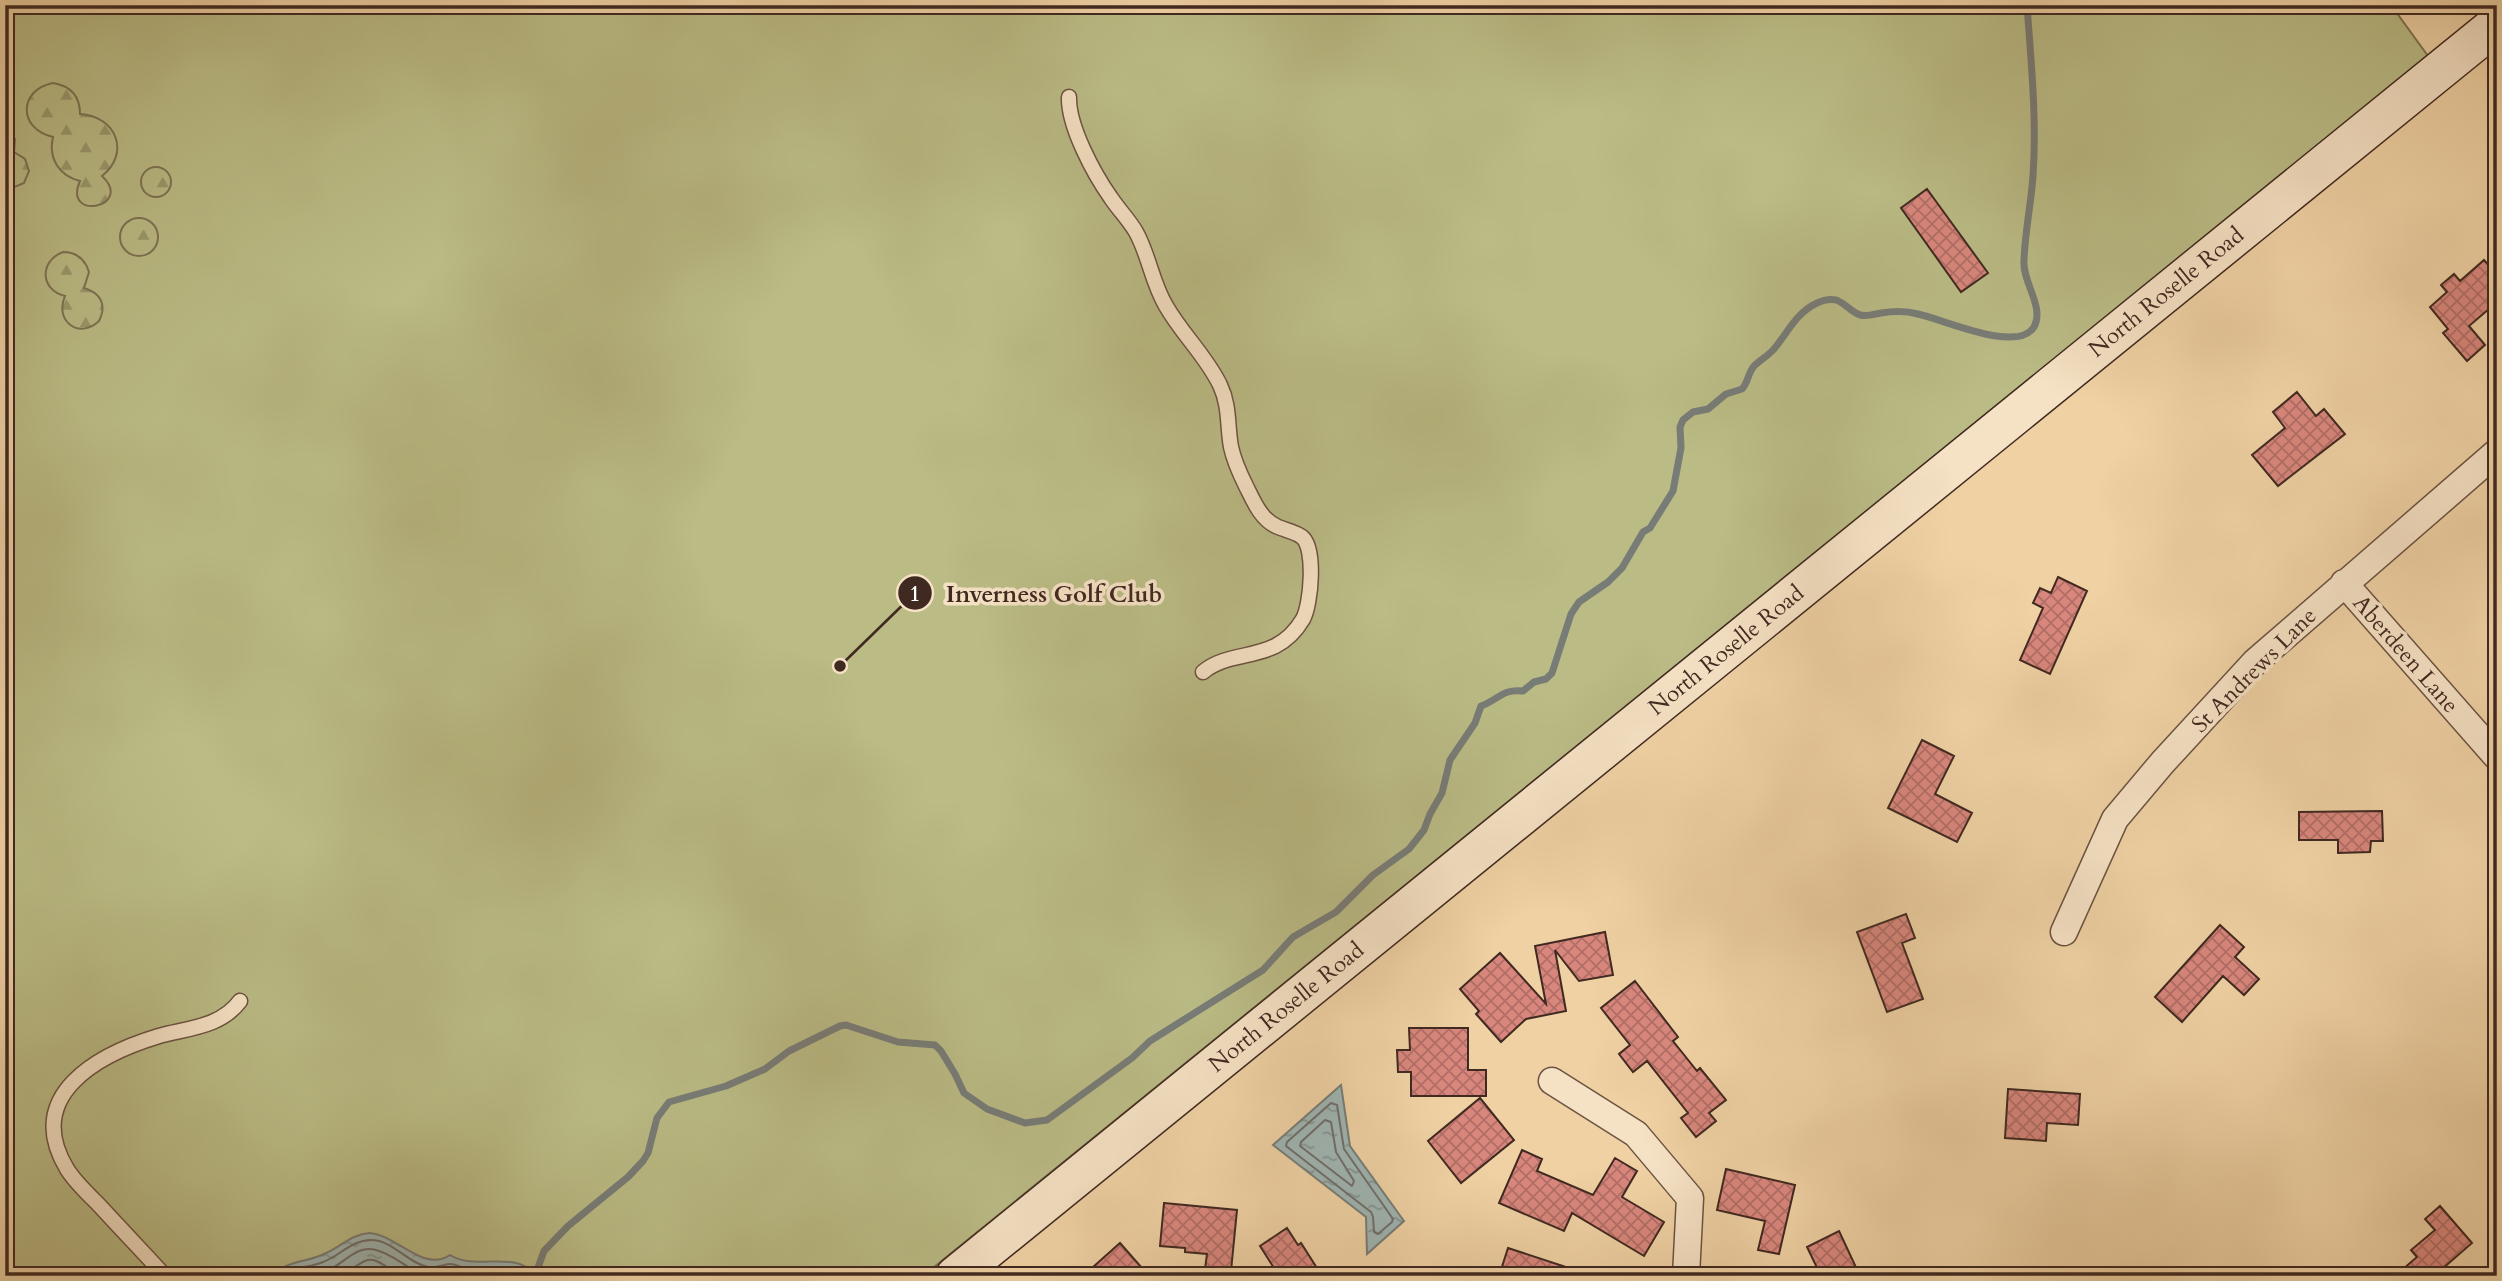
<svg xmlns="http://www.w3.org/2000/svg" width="2502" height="1281" viewBox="0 0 2502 1281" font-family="Cardo,serif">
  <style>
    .green { fill: #babb85; stroke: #7d7253; stroke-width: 2 }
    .forest { fill: url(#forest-firs); stroke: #7d7253; stroke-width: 2 }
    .water { fill: url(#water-ripples); stroke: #787c77; stroke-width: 2 }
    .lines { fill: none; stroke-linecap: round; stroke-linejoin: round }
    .shore { stroke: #6f6e69; stroke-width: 2 }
    .stream { stroke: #787c77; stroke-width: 7 }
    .building { fill: url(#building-cross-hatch); stroke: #402921; stroke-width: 2 }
    .service-casing { stroke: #6c5342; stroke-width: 17 }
    .minor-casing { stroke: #6c5342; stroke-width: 29 }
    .secondary-casing { stroke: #402921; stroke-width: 41 }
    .service { stroke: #f5e1c4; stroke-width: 14 }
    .minor { stroke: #f5e1c4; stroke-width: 26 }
    .secondary { stroke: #f5e1c4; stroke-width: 38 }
    .labels { text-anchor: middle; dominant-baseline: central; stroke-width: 7; stroke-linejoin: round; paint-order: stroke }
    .street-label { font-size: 23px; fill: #402921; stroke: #f5e1c4 }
    .leader { fill: none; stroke: #402921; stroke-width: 2.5 }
    .callout-dot { fill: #402921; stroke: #f5e1c4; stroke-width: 2.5 }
    .mark-label { font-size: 21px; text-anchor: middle; font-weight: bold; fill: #fff }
    .callout-label { font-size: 24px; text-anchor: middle; font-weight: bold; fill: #402921; stroke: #f5e1c4; stroke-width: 7; stroke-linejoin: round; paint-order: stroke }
  </style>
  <defs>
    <pattern id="forest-firs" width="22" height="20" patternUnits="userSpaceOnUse" patternTransform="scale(1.75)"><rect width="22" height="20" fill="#babb85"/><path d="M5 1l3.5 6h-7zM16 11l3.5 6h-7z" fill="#99986c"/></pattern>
    <pattern id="water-ripples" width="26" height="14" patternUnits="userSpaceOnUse" patternTransform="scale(1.75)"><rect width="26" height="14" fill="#9eb4b1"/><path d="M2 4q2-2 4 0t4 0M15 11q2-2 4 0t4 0" fill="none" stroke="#829290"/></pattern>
    <pattern id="building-cross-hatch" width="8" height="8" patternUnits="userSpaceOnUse" patternTransform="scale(1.75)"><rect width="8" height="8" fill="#d9877d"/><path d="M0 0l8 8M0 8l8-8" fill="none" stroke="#b16e66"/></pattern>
  </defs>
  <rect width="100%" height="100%" fill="#efd1a4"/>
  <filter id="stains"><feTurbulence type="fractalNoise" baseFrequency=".00286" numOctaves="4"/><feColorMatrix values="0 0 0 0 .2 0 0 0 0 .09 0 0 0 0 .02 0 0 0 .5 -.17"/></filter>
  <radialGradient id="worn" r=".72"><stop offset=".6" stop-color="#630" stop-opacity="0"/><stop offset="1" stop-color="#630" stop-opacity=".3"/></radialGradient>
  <path class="green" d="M5,5h2386l37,51 -1505,1220h-918z"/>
  <path class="forest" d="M53,83c18,3 27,13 27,31 36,2 51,39 22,62 33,31 -40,46 -22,5 -21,-5 -32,-23 -27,-44 -35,-8 -35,-47 0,-54z
    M5,128l10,11 -1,13 11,7 4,12 -5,12 -12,5 -7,-1z
    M141 182a15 15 0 1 1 30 0a15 15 0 1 1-30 0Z
    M120 237a19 19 0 1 1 38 0a19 19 0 1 1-38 0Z
    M63,252c14,0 22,7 26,20l-5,16c17,5 23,17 15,33 -20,19 -45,0 -34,-25 -25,-6 -26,-35 -2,-44z"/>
  <path class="water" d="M1341,1085l9,61 54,75 -37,33 -1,-37 -93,-72z
    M369,1233c29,2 54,40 81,22 27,17 65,-7 86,21h-263c15,-17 33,-13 51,-22 17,-7 26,-19 45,-21z"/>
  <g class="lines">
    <path class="shore" d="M1331,1103l6,2 7,44 49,70 -1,3 -14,12 -4,-2 -1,-15 -2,-5 -85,-66 1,-4z
      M1325,1120l6,2 5,30 18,29 -2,5 -52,-40 1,-4z
      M283,1276c13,-10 26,-8 40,-14 17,-6 28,-22 48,-22 22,0 36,23 57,27 9,1 14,-2 21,-3 6,-1 14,5 21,5 20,1 39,-6 57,7
      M301,1276c9,-2 18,-3 27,-6 16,-6 29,-26 48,-20 20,5 33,22 54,26
      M340,1276c33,-19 25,-24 61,0"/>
    <path class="stream" d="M536,1273l8,-22 24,-25 60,-49 15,-16 5,-8 9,-35 12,-16 57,-16 39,-17 24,-18 51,-25 6,-1 52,17 37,3 6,6 14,23 9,19 23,16 38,14 22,-3 85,-62 18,-17 113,-71 30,-33 43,-25 37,-37 36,-26 15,-19 6,-16 12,-21 8,-33 25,-37 6,-17c19,-7 20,-17 42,-15l11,-9 12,-3 6,-6 19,-59 8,-12 29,-20 14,-14 21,-36 7,-4 23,-37 8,-43 -1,-21 3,-7 10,-8 15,-3 18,-15 16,-5c6,-6 6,-16 12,-23 6,-6 14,-10 20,-17 14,-17 22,-36 43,-46 24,-11 27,6 43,12 8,2 14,-1 21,-2 12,-2 26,-2 37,1 25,5 99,40 116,13 11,-20 -12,-45 -10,-67 1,-28 7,-56 9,-84 4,-56 -2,-115 -6,-171"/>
  </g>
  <path class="building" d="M1927,189l61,84 -27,19 -60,-84z
    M2484,260l13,15v27l-28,24 16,19 -18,16 -24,-28 5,-4 -18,-22 17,-15 -6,-7 13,-11 6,7z
    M2297,392l19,24 8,-7 21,25 -67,52 -26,-31 33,-27 -12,-16z
    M2058,577l29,14 -37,83 -30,-14 23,-52 -10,-5 7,-15 11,5z
    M1922,740l32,16 -19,38 37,19 -15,29 -69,-34z
    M2382,811l1,30h-12l-1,11 -32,1v-13h-39v-28z
    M1906,914l9,24 -13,5 21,56 -36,13 -30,-80z
    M2220,925l24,22 -9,10 24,22 -15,16 -21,-19 -41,46 -27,-25z
    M1605,932l8,43 -34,6 -24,-31 11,61 -40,8 -25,23 -25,-28 3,-3 -19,-22 40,-36 46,51 -11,-58z
    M1635,981l43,56 -5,4 24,30 3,-3 26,32 -17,13 7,8 -20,16 -15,-19 7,-5 -41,-52 -14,11 -14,-18 11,-9 -29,-37z
    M1409,1028h59v42h18v26h-75v-24h-13l-1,-22h13z
    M2008,1089l72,5 -2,31 -31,-2 -1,18 -41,-3z
    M1480,1098l34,42 -53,43 -33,-42z
    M1522,1150l20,9 -5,12 56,24 22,-37 22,13 -15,26 42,25 -20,34 -72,-43 -8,18 -65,-28z
    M1726,1169l69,16 -16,69 -21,-4 7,-29 -48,-11z
    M1164,1203l73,7 -6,61 -26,-2 2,-15 -22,-2v-4l-25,-2z
    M2440,1206l32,37 -38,33h-39l22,-19 -6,-7 24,-20 -10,-11z
    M1287,1228l11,17 3,-2 21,33h-43l-19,-30z
    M1839,1231l21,45h-39l-14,-29z
    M1120,1243l29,33h-66z
    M1508,1248l73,24 -1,4h-81z"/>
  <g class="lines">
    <g class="service-casing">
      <path id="service" d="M1069,97c-1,29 25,77 42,101 8,12 18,22 25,34 13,23 16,51 30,74 16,28 40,50 54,79 10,21 7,40 11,62 3,14 9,27 15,39 8,16 15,34 32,41 7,3 18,5 24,10 14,11 9,68 1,82 -27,46 -70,28 -100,53
        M165,1276c-22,-24 -44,-47 -66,-71 -11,-11 -24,-23 -32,-36 -45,-74 32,-115 92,-133 29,-8 62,-9 81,-35"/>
    </g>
    <g class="minor-casing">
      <path id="minor" d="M2344,583l153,174
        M2064,932l51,-113 48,-57 92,-100 242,-210
        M1552,1081l84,53 54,64 -4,78"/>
    </g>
    <g class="secondary-casing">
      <path id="secondary" d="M955,1276l1542,-1252"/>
    </g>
    <use href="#service" class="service"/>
    <use href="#minor" class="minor"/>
    <use href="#secondary" class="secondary"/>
  </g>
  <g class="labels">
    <g class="street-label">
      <text transform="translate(2166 292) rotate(-39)">North Roselle Road</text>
      <text transform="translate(1726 650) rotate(-39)">North Roselle Road</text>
      <text transform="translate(2406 654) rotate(49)">Aberdeen Lane</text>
      <text transform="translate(2254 670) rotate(-45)">St Andrews Lane</text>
      <text transform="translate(1286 1007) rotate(-39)">North Roselle Road</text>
    </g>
  </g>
  <path class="leader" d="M840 666L915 593"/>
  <g class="callout-dot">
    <circle cx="840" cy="666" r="7"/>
    <circle cx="915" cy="593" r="18"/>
  </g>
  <g class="mark-label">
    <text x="915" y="601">1</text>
  </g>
  <g class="callout-label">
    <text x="1054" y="602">Inverness Golf Club</text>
  </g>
  <rect width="2502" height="1281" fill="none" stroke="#efd1a4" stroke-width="28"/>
  <rect x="7" y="7" width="2488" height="1267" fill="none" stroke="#402921" stroke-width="3.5"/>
  <rect x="14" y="14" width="2474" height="1253" fill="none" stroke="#402921" stroke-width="2"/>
  <rect width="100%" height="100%" filter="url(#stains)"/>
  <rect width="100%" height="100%" fill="url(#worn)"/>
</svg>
